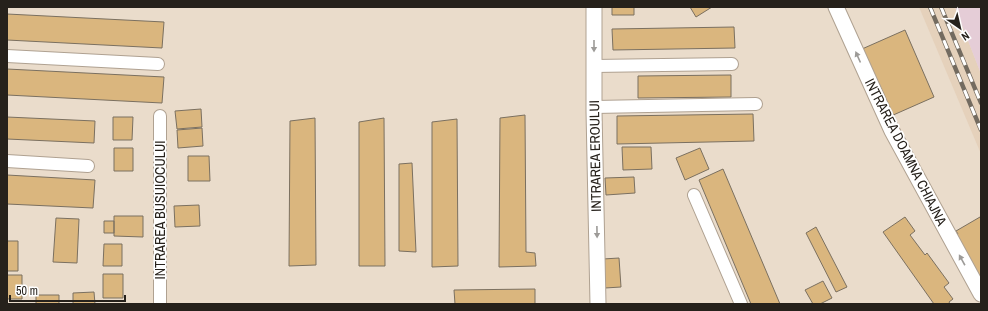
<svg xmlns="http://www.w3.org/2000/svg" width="988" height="311" viewBox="0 0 988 311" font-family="'Archivo Narrow',sans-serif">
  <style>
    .built { fill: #e5d1bb }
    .industrial { fill: #e5cdd7 }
    .building { fill: #dab67e; stroke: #7b7060 }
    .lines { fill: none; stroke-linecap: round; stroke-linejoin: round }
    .minor-casing { stroke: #afa191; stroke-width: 14 }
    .tertiary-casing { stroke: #afa191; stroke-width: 17 }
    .minor { stroke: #fff; stroke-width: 12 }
    .tertiary { stroke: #fff; stroke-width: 15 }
    .rail-casing { stroke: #736b60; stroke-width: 4.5 }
    .rail { stroke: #fff; stroke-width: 3; stroke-dasharray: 9; stroke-linecap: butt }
    .oneway { fill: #9d9b98 }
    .labels { text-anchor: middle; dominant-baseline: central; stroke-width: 3.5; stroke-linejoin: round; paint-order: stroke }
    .street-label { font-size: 14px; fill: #26211b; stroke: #fff }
  </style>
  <rect width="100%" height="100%" fill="#eadccb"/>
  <path class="built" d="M919,7h36l26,67v80z"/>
  <path class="industrial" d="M955,7h26v67z"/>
  <path class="building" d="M612,7h22v8h-22z
    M690,7h22l-16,10z
    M7,14l157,8 -2,26 -155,-8z
    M734,27l1,21 -122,2 -1,-21z
    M905,30l29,67 -43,19 -29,-67z
    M7,69l157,8 -2,26 -155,-8z
    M731,75v22l-93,1v-22z
    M201,109l1,18 -25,2 -2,-18z
    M753,114l1,27 -137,3v-28z
    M525,115l1,137 9,1 1,13 -37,1 1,-149z
    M7,117l88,4 -1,22 -87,-4z
    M113,117h20l-1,23h-19z
    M315,118l1,147 -27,1 1,-145z
    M384,118l1,148h-26v-144z
    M457,119l1,147 -26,1v-145z
    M202,128l1,18 -25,2 -1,-18z
    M622,147h29l1,22 -29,1z
    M114,148h19v23h-19z
    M700,148l9,21 -24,11 -9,-22z
    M188,156h21l1,25h-22z
    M412,163l4,89 -17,-1v-87z
    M723,169l57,135h-29l-52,-124z
    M7,175l88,5 -2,28 -86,-4z
    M634,177l1,16 -29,2 -1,-17z
    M199,205l1,21 -25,1 -1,-21z
    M114,216h29v21l-29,-1z
    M905,217l10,14 -5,4 15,20 2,-2 22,30 -5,4 9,12 -4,3 1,2h-16l-51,-72z
    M980,217l1,3v57l-3,1 -24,-42 4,-2 -2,-3z
    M56,218l23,1 -2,44 -24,-1z
    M104,221h10v12h-10z
    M816,227l31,60 -11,5 -30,-59z
    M7,241h11v30h-11z
    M104,244h18v22h-19z
    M619,258l2,29 -16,1 -2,-29z
    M103,274h20v24h-20z
    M7,275h15v24h-15z
    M823,281l9,17 -12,6h-7l-8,-14z
    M535,289v15h-80l-1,-14z
    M94,292l1,12h-22v-11z
    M36,295h23v9h-23z"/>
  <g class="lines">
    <g class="minor-casing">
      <path id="minor" d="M7,56l151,8
        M594,66l138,-2
        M594,107l162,-3
        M7,161l81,5
        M694,195l47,109
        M160,304v-188"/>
    </g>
    <g class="tertiary-casing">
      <path id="tertiary" d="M594,7v104l4,193
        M836,7l56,124 89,163"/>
    </g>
    <use href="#minor" class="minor"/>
    <use href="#tertiary" class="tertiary"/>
    <g class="rail-casing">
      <path id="rail" d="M930,7l51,123
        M941,7l40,96"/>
    </g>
    <use href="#rail" class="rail"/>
  </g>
  <defs><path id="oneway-solid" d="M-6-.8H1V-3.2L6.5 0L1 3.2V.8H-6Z"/></defs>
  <g class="oneway">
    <use href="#oneway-solid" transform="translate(594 46) rotate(90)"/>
    <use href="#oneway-solid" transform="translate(858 57) rotate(-114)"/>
    <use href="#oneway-solid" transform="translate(597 232) rotate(89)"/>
    <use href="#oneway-solid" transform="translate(962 260) rotate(-119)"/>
  </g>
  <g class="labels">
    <g class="street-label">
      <text transform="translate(906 152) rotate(63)">INTRAREA DOAMNA CHIAJNA</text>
      <text transform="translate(595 156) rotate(-91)">INTRAREA EROULUI</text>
      <text transform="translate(160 210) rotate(-90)">INTRAREA BUSUIOCULUI</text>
    </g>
  </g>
  <rect width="988" height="311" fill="none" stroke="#26211b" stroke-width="16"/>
  <g transform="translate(960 28) rotate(146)" stroke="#ffffff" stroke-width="3" paint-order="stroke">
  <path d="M0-3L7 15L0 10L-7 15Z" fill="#26211b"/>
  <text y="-6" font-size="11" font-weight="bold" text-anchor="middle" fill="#26211b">N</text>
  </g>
  <path d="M10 295v6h115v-6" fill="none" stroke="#26211b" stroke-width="2"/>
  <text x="16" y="295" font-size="12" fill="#26211b" stroke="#ffffff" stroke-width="3" paint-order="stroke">50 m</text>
</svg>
